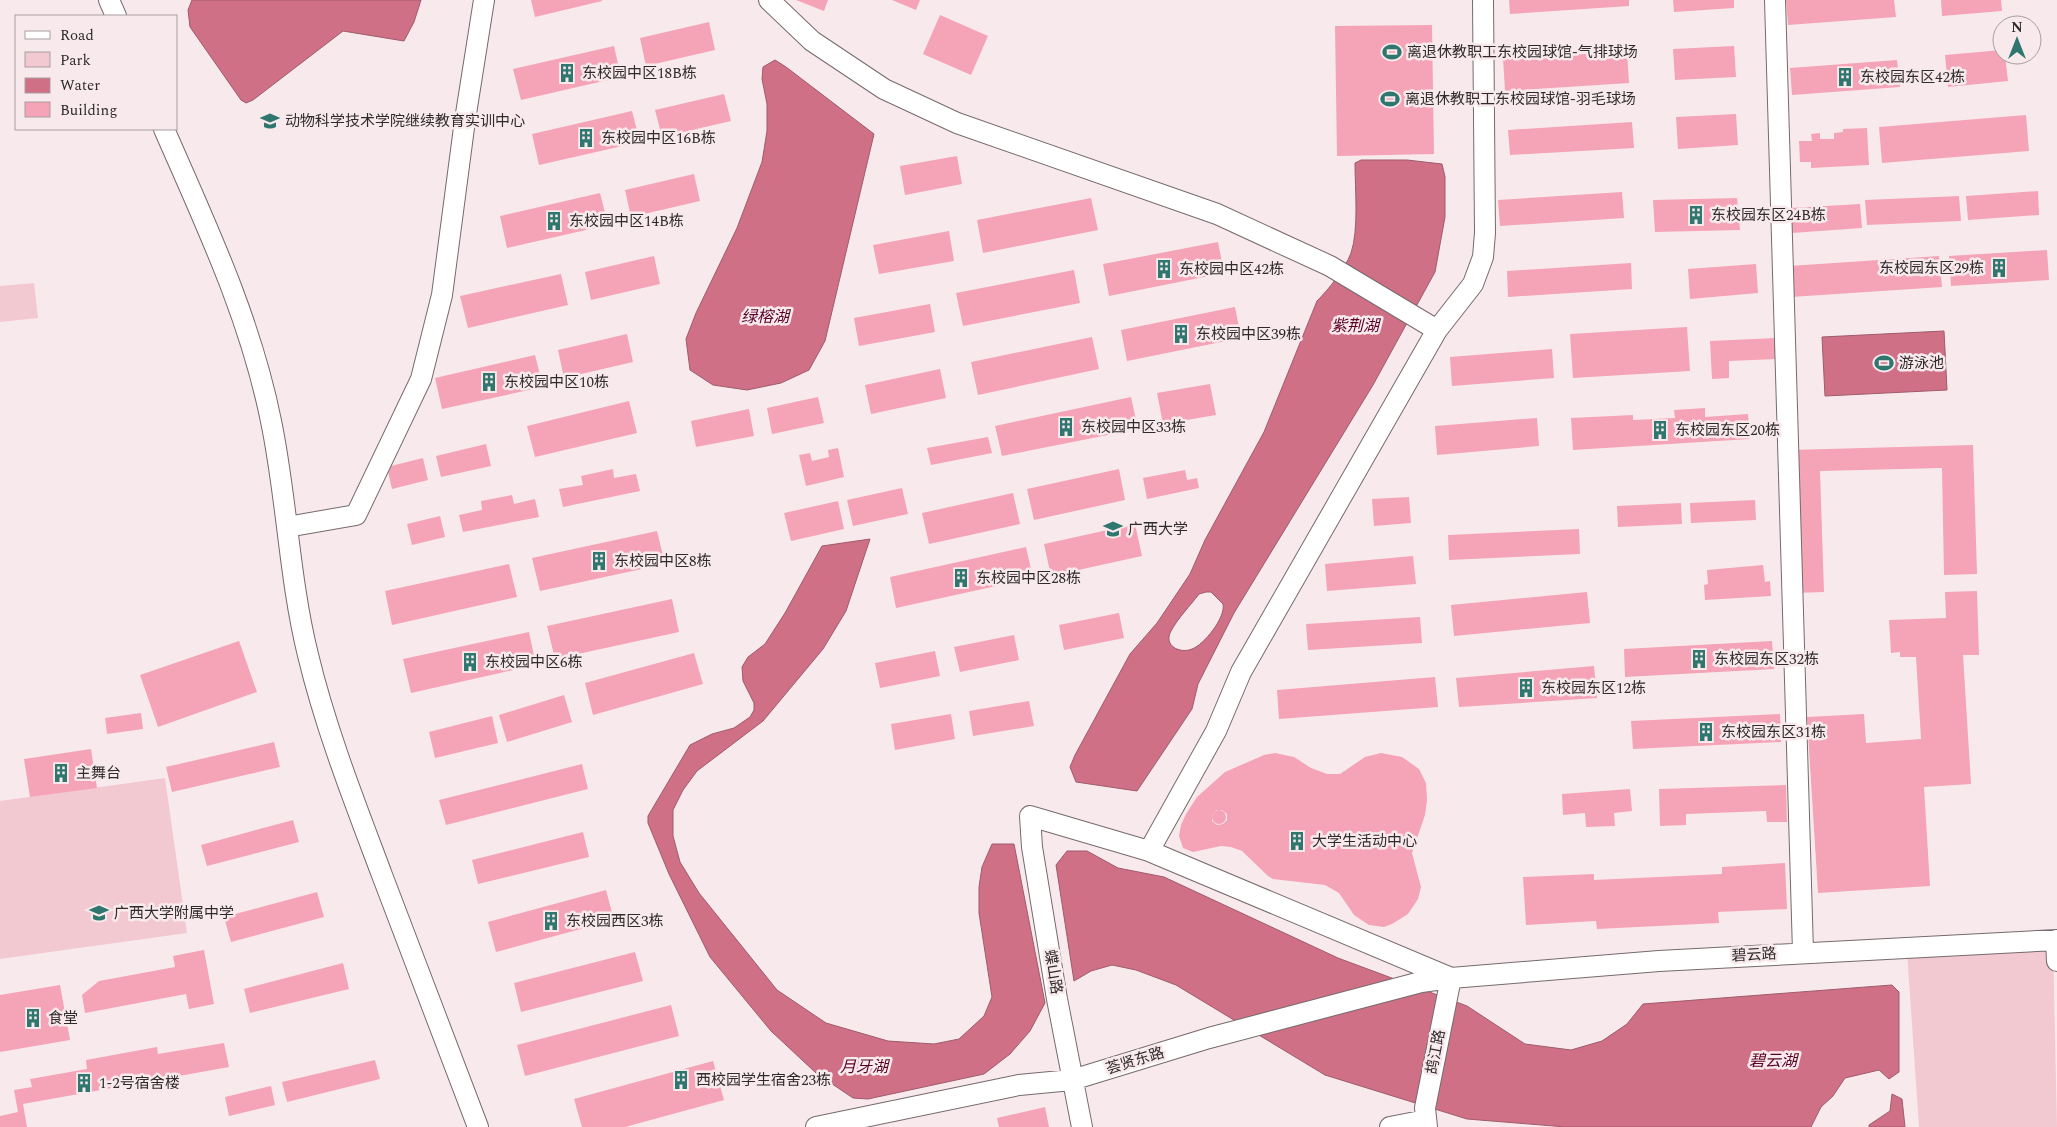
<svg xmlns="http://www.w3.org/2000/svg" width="2057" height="1127" viewBox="0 0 2057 1127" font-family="Spectral,'Noto Sans SC',serif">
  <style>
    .green { fill: #f3c9d1 }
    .water { fill: #cf7087; stroke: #9f5b6b; fill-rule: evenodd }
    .building { fill: #f4a4b6; fill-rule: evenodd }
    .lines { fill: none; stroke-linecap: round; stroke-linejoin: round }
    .minor-casing { stroke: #766a6c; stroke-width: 22 }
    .minor { stroke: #fff; stroke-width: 20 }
    .labels { text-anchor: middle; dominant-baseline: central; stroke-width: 5; stroke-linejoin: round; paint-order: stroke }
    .poi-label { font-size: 15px; fill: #2f2a2b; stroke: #f8eaec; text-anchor: start }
    .street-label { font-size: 15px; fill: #2f2a2b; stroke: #f8eaec }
    .water-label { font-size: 16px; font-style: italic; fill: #590024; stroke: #f8eaec }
  </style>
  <rect width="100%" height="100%" fill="#f8eaec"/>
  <path class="green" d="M34,283l4,35 -38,4v-36z
    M165,778l22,155 -187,26v-158z
    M2053,943l4,184h-138l-12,-175z"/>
  <path class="water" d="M192,0h229l-7,22 -10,19 -61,-10 -90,69 -7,3 -5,-3 -51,-73 -2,-17z
    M775,60l11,7 88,67 -49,207 -16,29 -28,13 -34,7 -34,-5 -23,-15 -4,-31 10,-26 41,-85 25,-66 5,-31v-27l-5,-25 1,-12z
    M1361,160h46l35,4 3,13v40l-10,55 -62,113 -139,228 -36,71 -6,25 -55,82 -61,-9 -6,-15 5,-12 55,-101 27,-31 33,-49 15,-34 59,-108 53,-131c12,-12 28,-32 34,-48 8,-24 4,-64 4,-90zM1206,592h5l12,12c3,13 -19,41 -31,45 -12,5 -29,-3 -21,-18 7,-13 19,-25 28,-37z
    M1944,331l3,59 -122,6 -3,-59z
    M870,539l-24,72 -23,38 -60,72 -66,50 -14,19 -10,20v26l7,26 19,31 78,97 49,33 62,18 46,3 25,-5 25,-23 8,-19 -13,-84v-26l3,-20 10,-23h22l31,159 -15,28 -20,23 -26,20 -116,25 -15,-1 -37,-25 -45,-42 -61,-74 -41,-83 -21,-51v-7l42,-71 22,-11 22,-6 16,-11 4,-7v-7l-11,-22 -1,-14 6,-10 17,-13 20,-31 37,-67z
    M1067,851h20l31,17 46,9 174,81 129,48 58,38 46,6 31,-9 25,-17 16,-20 249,-19 7,7v80l-10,7 -10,-9 -34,8 -12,18 -12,11 -10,20h-245l-99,-8 -142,-44 -149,-90 -40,-15 -24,-5 -21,6 -17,10 -18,-116z
    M1892,1094l10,5 3,28h-36v-2l21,-14z"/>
  <path class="building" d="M531,0h71v1l-67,16z
    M796,0h32l-4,11z
    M892,0h28l-4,10z
    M1509,0h120v6l-119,8z
    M1673,0h61v8l-60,4z
    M1786,0h108l2,17 -108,8z
    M1941,0h60l1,11 -60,5z
    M940,15l48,21 -17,39 -48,-21z
    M709,22l6,28 -69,16 -6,-28z
    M1432,25l2,129 -97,2 -2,-130z
    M614,46l7,31 -100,23 -8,-31z
    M1734,46l2,31 -61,3 -2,-31z
    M2002,50v5h3l3,26 -60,6 -3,-32z
    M1627,52l2,31 -124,8 -2,-33z
    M1897,60l3,27 -108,8 -2,-27z
    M724,94l7,27 -69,16 -7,-27z
    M632,111l8,31 -101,23 -7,-31z
    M1736,114l2,31 -60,4 -2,-32z
    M2026,115l3,36 -147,12 -3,-36z
    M1632,122l2,26 -124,7 -2,-25z
    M1867,128l2,37 -58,3v-6h-11l-1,-21h13l-1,-7 9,-1v6h14v-6l9,-1v-3z
    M957,156l5,28 -57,11 -5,-29z
    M694,174l6,27 -69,16 -6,-27z
    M2038,191l1,24 -71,5 -2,-24z
    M1622,192l2,26 -124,8 -2,-26z
    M600,193l8,32 -101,23 -7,-32z
    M1959,196l2,25 -94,4 -2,-25z
    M1091,198l7,32 -115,23 -6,-33z
    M1737,198l3,32 -85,2 -2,-32z
    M1860,204l2,24 -70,5 -2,-25z
    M949,231l5,30 -75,13 -6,-29z
    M1218,242l6,31 -115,23 -6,-32z
    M2047,250l2,30 -98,6 -2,-30z
    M654,256l6,28 -69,16 -6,-28z
    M1939,256l3,31 -151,10 -2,-31z
    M1631,263l1,26 -124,8 -1,-26z
    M1756,264l2,29 -68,6 -2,-30z
    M1074,270l6,33 -117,23 -7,-33z
    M561,274l7,31 -100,23 -8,-32z
    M930,304l5,28 -76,14 -5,-28z
    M1235,307l6,31 -114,23 -6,-31z
    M1687,327l3,44 -117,7 -3,-44z
    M627,334l6,28 -69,16 -6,-28z
    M1092,337l7,32 -121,26 -7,-33z
    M1776,338l1,21 -48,2v17l-17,1 -2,-38z
    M1552,349l2,29 -102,8 -2,-29z
    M535,355l8,32 -101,22 -7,-31z
    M940,369l6,29 -75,16 -6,-29z
    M1210,384l6,31 -53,9 -6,-31z
    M818,397l6,26 -52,11 -5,-26z
    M1131,397l7,32 -136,27 -7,-30z
    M629,401l8,32 -102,24 -8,-31z
    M1705,408v9l43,-3 2,25 -177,11 -2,-32 62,-3v5l42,-2 -1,-8z
    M749,409l5,27 -58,11 -5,-26z
    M1537,418l2,28 -102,9 -2,-29z
    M988,437l4,16 -61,12 -4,-17z
    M486,444l5,22 -50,11 -5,-21z
    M1973,445l4,129 -33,1 -2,-107 -122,3 4,121 -29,1 -5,-143z
    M838,448l6,29 -38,9 -7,-31 11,-2 2,8 17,-4 -1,-7z
    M423,458l5,22 -36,9 -5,-22z
    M613,469l1,9 22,-4 4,17 -77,16 -4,-18 24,-4 -2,-9z
    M1119,469l6,31 -91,20 -7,-31z
    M1185,470l2,10 10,-2 2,10 -52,11 -4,-21z
    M902,488l6,26 -55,12 -6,-26z
    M1013,493l7,31 -91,20 -7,-31z
    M512,495l2,9 21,-5 4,18 -76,15 -4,-17 23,-5 -1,-9z
    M1409,497l2,26 -37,3 -2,-27z
    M1755,500l1,20 -65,3 -1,-20z
    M838,501l6,28 -53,12 -7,-28z
    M1681,503l1,21 -64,3 -1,-21z
    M440,516l5,21 -33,8 -5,-21z
    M1135,524l7,32 -91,20 -7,-32z
    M1579,529l1,25 -131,6 -1,-25z
    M657,531l8,33 -125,27 -8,-33z
    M1026,547l7,31 -137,30 -6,-31z
    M1413,556l3,28 -89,7 -2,-27z
    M509,564l8,33 -125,28 -7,-34z
    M1763,565l2,17 5,-1 1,15 -66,4 -1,-15 4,-1 -1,-14z
    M1977,591l2,64h-16l8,129 -47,3 6,99 -112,7 -11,-176 57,-3 2,29 55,-4 -5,-82h-16v-5l-9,1 -2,-33 57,-2 -1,-26z
    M1587,592l3,31 -136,13 -3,-31z
    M672,599l7,33 -124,27 -8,-33z
    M1119,613l5,25 -60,12 -5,-25z
    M1420,617l2,26 -114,7 -2,-26z
    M529,632l7,33 -125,28 -8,-34z
    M1014,635l5,25 -59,12 -6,-25z
    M239,641l18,51 -99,35 -18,-52z
    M1772,641l2,28 -149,8 -1,-28z
    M935,651l5,25 -60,12 -5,-25z
    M694,653l9,31 -110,31 -8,-32z
    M1594,666l3,32 -138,9 -3,-29z
    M1435,677l3,30 -159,12 -2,-29z
    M564,695l8,27 -65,20 -8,-27z
    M1029,701l5,25 -61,10 -4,-25z
    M141,713l2,16 -36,5 -2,-16z
    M951,714l4,25 -60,11 -4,-26z
    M1780,714l1,28 -148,7 -2,-28z
    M492,716l6,27 -63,15 -6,-26z
    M274,742l6,25 -108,25 -6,-25z
    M91,749l6,39 -67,9 -6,-38z
    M1275,753l19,4 17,11 16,6h13l25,-17 16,-4 21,4 17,12 7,14 1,17 -2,15 -13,38 9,34 -3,12 -10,15 -16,10 -8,3 -15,-2 -15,-10 -15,-22 -14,-8 -52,-6 -5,-3 -26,-25 -11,-4 -10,-1 -28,6 -10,-4 -4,-12 2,-11 5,-11 11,-17 28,-25 39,-17zM1216,810h6l5,4v6l-4,4 -6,1 -5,-4v-6z
    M582,764l6,25 -142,36 -7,-25z
    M1786,785l1,37h-20l-1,-11 -80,3v11l-26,1 -1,-37z
    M1630,789l2,22 -18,2 1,13 -29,1 -1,-14 -22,2 -1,-21z
    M1212 817a7 7 0 1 1 14 0a7 7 0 1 1-14 0Z
    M293,820l6,22 -92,24 -6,-21z
    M583,832l6,25 -111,27 -6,-24z
    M1785,863l2,46 -69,3 1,11 -122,6 -1,-8 -70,4 -3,-48 71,-3v6l128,-6v-7z
    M606,890l8,30 -118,32 -8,-30z
    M317,892l7,25 -93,25 -7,-25z
    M204,950l10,54 -25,5 -3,-15 -101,19 -3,-18 17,-14 76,-14 -2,-11z
    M635,952l8,29 -122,31 -7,-29z
    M343,963l6,26 -99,24 -6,-24z
    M60,985l10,55 -70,12v-57z
    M671,1005l8,31 -154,40 -8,-31z
    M224,1043l5,24 -206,37 4,23h-27v-11l18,-4 -4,-22 18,-3 -2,-8 57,-10 -1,-9 71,-13 1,7z
    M375,1060l5,19 -93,23 -5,-20z
    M713,1061l11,39 -99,27h-43l-8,-28z
    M271,1086l4,19 -46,11 -4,-19z
    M1045,1107l4,20h-50l-2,-9z"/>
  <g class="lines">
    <g class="minor-casing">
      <path id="minor" d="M109,0l7,16
        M769,0l43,41 72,48 73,34 260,91 113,52 107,64
        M1775,0l28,952
        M164,129c42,96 86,188 107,292 16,77 18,157 37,234 18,75 47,148 74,220 32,84 64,168 96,252
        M287,527l69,-12 65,-136 21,-84 23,-175 19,-120
        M1149,851l67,-120 25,-59 196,-342 36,-46 10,-27 2,-24 -2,-233
        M2056,940l1,21
        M816,1127l203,-42 53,-5 137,-42 212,-56 30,-4 208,-17 398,-21
        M1082,1127l-25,-128 -25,-152 -2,-31 119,35 302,127
        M1390,1127l36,-7
        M1427,1127l-2,-19 26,-130"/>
    </g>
    <use href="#minor" class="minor"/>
  </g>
  <defs>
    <g id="stadium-bare" transform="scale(1.5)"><path d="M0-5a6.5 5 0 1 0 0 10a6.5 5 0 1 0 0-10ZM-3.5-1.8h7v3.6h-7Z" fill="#2e766e" stroke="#f8eaec" stroke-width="2.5" paint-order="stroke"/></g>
    <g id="building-bare" transform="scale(1.5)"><path d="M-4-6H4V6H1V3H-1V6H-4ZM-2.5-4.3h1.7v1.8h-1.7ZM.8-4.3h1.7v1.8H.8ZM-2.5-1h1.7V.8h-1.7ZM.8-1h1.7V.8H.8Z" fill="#2e766e" stroke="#f8eaec" stroke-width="2.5" paint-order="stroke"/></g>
    <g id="university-bare" transform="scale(1.5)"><path d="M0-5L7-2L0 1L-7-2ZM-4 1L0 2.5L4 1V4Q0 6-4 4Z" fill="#2e766e" stroke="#f8eaec" stroke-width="2.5" paint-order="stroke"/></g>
    <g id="school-bare" transform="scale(1.5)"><path d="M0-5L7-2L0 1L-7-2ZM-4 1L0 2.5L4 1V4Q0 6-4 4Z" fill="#2e766e" stroke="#f8eaec" stroke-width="2.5" paint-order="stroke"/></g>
  </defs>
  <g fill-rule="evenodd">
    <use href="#stadium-bare" x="1392" y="52"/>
    <use href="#building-bare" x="567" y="73"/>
    <use href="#building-bare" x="1845" y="77"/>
    <use href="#stadium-bare" x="1390" y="99"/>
    <use href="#university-bare" x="270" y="121"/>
    <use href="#building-bare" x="586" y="138"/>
    <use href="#building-bare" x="1696" y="215"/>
    <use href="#building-bare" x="554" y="221"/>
    <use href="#building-bare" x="1999" y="268"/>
    <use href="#building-bare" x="1164" y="269"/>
    <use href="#building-bare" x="1181" y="334"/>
    <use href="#stadium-bare" x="1884" y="363"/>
    <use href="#building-bare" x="489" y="382"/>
    <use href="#building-bare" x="1066" y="427"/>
    <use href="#building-bare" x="1660" y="430"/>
    <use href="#university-bare" x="1113" y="529"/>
    <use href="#building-bare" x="599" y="561"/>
    <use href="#building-bare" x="961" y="578"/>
    <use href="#building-bare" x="1699" y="659"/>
    <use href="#building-bare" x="470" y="662"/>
    <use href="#building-bare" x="1526" y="688"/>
    <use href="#building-bare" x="1706" y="732"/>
    <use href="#building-bare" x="61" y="773"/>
    <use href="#building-bare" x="1297" y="841"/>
    <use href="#school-bare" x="99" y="913"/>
    <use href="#building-bare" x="551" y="921"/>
    <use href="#building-bare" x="33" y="1018"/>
    <use href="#building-bare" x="681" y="1080"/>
    <use href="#building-bare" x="84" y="1083"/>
  </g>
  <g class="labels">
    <g class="poi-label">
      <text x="1407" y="52">离退休教职工东校园球馆-气排球场</text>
      <text x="582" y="73">东校园中区18B栋</text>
      <text x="1860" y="77">东校园东区42栋</text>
      <text x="1405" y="99">离退休教职工东校园球馆-羽毛球场</text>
      <text x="285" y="121">动物科学技术学院继续教育实训中心</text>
      <text x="601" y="138">东校园中区16B栋</text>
      <text x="1711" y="215">东校园东区24B栋</text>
      <text x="569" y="221">东校园中区14B栋</text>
      <text x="1984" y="268" text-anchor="end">东校园东区29栋</text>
      <text x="1179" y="269">东校园中区42栋</text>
      <text x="1196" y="334">东校园中区39栋</text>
      <text x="1899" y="363">游泳池</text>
      <text x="504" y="382">东校园中区10栋</text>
      <text x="1081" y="427">东校园中区33栋</text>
      <text x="1675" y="430">东校园东区20栋</text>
      <text x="1128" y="529">广西大学</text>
      <text x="614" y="561">东校园中区8栋</text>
      <text x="976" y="578">东校园中区28栋</text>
      <text x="1714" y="659">东校园东区32栋</text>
      <text x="485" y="662">东校园中区6栋</text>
      <text x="1541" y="688">东校园东区12栋</text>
      <text x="1721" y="732">东校园东区31栋</text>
      <text x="76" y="773">主舞台</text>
      <text x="1312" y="841">大学生活动中心</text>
      <text x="114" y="913">广西大学附属中学</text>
      <text x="566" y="921">东校园西区3栋</text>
      <text x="48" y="1018">食堂</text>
      <text x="696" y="1080">西校园学生宿舍23栋</text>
      <text x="99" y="1083">1-2号宿舍楼</text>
    </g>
    <g class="street-label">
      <text transform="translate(1754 955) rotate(-3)">碧云路</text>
      <text transform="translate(1053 972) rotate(81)">蝶山路</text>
      <text transform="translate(1436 1052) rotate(-79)">鸪江路</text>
      <text transform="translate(1135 1061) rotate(-17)">荟贤东路</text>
    </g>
    <g class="water-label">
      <text x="765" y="317">绿榕湖</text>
      <text x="1355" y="326">紫荆湖</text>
      <text x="1773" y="1061">碧云湖</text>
      <text x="864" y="1067">月牙湖</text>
    </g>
  </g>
  <rect x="15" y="15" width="162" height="115" fill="#f8eaec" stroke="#a89d9f"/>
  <rect x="25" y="31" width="25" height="8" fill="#ffffff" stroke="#a89d9f"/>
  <text x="60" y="40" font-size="15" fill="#2f2a2b">Road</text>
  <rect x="25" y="52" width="25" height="15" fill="#f3c9d1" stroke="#a89d9f"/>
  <text x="60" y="65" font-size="15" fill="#2f2a2b">Park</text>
  <rect x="25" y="78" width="25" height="15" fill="#cf7087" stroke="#a89d9f"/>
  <text x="60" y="90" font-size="15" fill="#2f2a2b">Water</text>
  <rect x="25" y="102" width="25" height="15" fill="#f4a4b6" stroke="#a89d9f"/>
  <text x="60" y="115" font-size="15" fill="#2f2a2b">Building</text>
  <g transform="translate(2017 40)"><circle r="24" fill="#f8eaec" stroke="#a89d9f"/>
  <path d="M0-4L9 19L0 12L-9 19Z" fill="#2e766e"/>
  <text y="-8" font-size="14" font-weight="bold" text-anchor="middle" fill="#2f2a2b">N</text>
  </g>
</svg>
